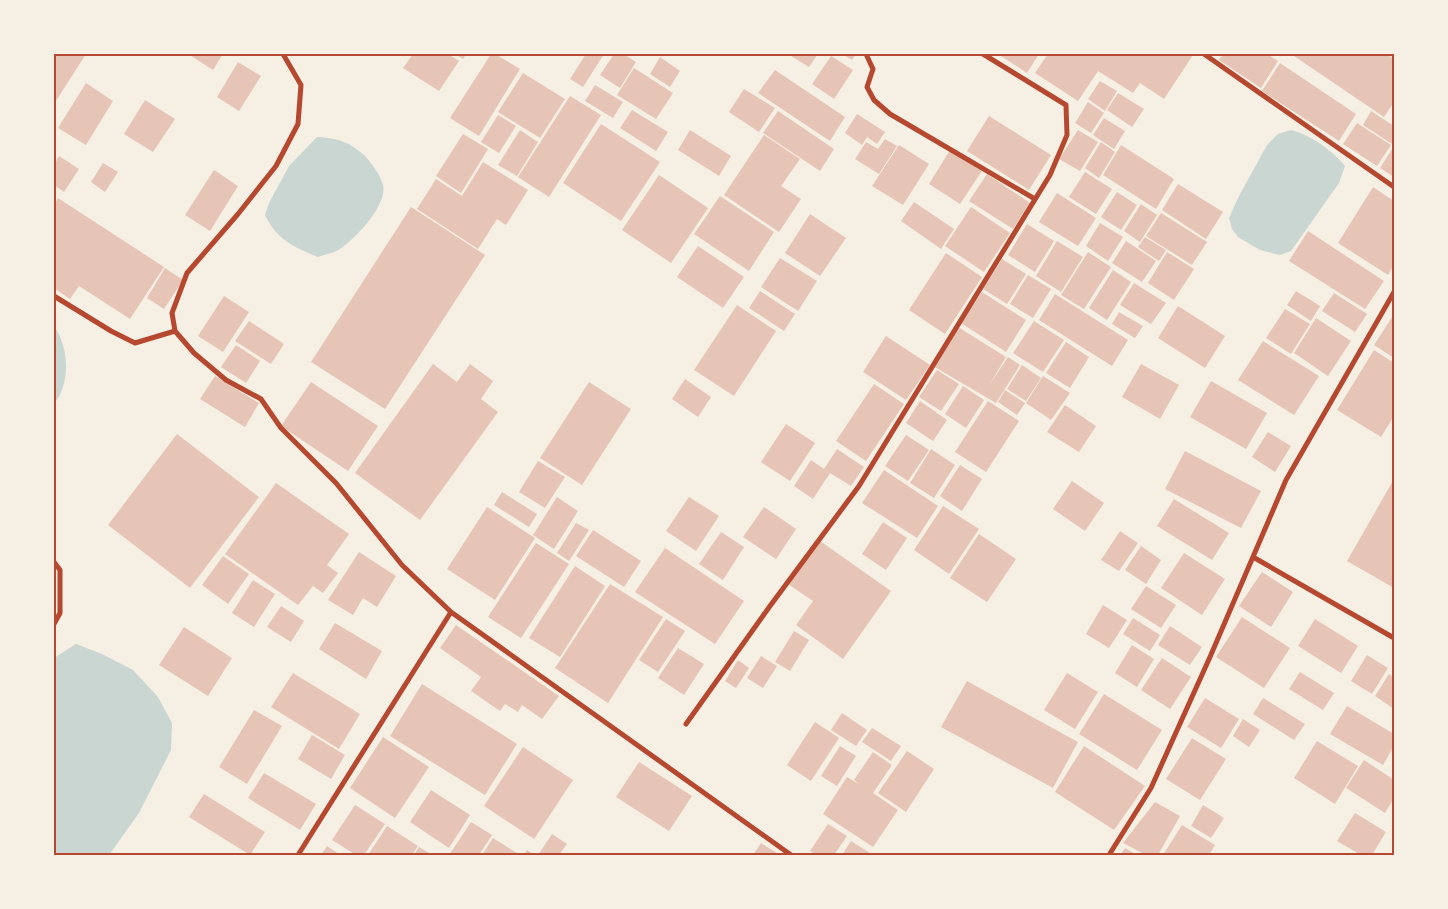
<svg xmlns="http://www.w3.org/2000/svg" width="1448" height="909" viewBox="0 0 1448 909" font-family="'PT Sans Narrow',sans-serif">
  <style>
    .water { fill: #c9d6d2 }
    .building { fill: #e6c5b7 }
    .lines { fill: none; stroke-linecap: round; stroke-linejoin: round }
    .minor { stroke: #b5482f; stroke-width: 5 }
    .neatline { fill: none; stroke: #b5482f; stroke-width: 2 }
  </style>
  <rect width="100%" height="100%" fill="#f6efe4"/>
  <path class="water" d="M1291,130c22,6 39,19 54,36l-6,17 -48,68 -11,4 -20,-5 -22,-13 -6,-8 -3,-11 10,-22 28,-51 11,-11z
    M317,137c20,1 33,5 48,19 7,8 15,18 18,29 5,20 -28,54 -43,64 -6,4 -15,5 -22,8 -24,-10 -41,-17 -53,-42l4,-12 20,-37z
    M54,326c15,21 17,57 0,78z
    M76,644l26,10 31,16 25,27 14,26 -1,27 -32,63 -30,42h-55v-197z"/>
  <path class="building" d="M54,54h32l-32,50z
    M188,54h35l-10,16z
    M413,54h35l11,7 -20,30 -36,-23z
    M455,54h11l-3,5z
    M491,54h4l25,15 -41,67 -29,-18z
    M586,54h18l-21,33 -13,-8z
    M614,54h9l13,8 -16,26 -20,-13z
    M788,54h30l-9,13z
    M842,54h14l-4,6z
    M998,54h41l-12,19z
    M1048,54h143l2,1 -29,44 -24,-16 -7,10 -35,-22 -20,30 -43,-28z
    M1223,54h44l11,7 -17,27 -42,-28z
    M1291,54h95l8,5v43l-10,15z
    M831,56l22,14 -19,29 -22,-15z
    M660,57l20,14 -10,16 -20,-13z
    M238,62l23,14 -22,35 -22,-14z
    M1280,63l76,51 -17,27 -77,-50z
    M634,68l39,25 -17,26 -39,-24z
    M775,70l70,47 -15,24 -72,-48z
    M523,73l42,26 -25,39 -42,-26z
    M1100,81l17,10 -12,20 -17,-12z
    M86,83l27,18 -27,44 -28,-17z
    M595,85l28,17 -10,16 -28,-17z
    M744,89l31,19 -16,24 -30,-20z
    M1118,93l26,16 -12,18 -25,-17z
    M570,96l31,19 -52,82 -31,-20z
    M145,100l30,19 -22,33 -29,-18z
    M1088,102l16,11 -13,20 -16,-10z
    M632,110l36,22 -12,19 -36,-23z
    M778,111l56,38 -14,22 -57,-38z
    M1371,111l23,15v14l-2,4 -29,-19z
    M857,114l28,18 -8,12 -10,-7 -5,8 -17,-12z
    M498,115l18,11 -17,27 -18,-11z
    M989,116l62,39 -22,35 -62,-39z
    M1104,118l21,13 -11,18 -21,-14z
    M1357,123l34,22 -14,21 -34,-22z
    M601,124l59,38 -39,59 -58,-38z
    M520,130l18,12 -21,34 -19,-11z
    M690,130l41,26 -12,20 -41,-26z
    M1078,130l20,12 -18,29 -21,-12z
    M463,134l25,15 -27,44 -25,-17z
    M764,135l36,24 -19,27 20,13 -22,33 -55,-37z
    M885,139l12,7 -18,28 -24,-15 11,-17 12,7z
    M1101,142l14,10 -16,26 -14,-10z
    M899,145l30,19 -26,41 -31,-19z
    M1121,145l53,34 -18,30 -53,-34z
    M1394,146v31l-14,-9z
    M950,150l32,21 -22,33 -31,-20z
    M59,156l20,13 -15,23 -10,-7v-20z
    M483,162l45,28 -22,35 -9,-6 -19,30 -61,-40 19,-30 26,17z
    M103,163l15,9 -13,20 -14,-10z
    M214,170l24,16 -28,45 -25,-16z
    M1085,172l27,17 -16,25 -27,-17z
    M987,174l43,29 -17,26 -44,-28z
    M659,175l49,33 -37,55 -49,-33z
    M1178,184l45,28 -17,27 -44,-29z
    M1373,187l21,14v64l-6,10 -50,-32z
    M1117,192l20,13 -16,25 -20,-13z
    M1057,193l39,25 -18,28 -39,-24z
    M720,196l54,36 -25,39 -55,-37z
    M58,198l106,69 -34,52 -51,-33 -9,13 -16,-11v-83z
    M914,202l40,27 -13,20 -40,-28z
    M1141,204l16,11 -17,27 -16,-11z
    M411,207l74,48 -100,154 -74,-47z
    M971,207l39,26 -26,39 -39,-26z
    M1161,213l46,29 -15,23 -46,-29z
    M810,214l36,24 -26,38 -35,-23z
    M1100,223l23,14 -15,24 -22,-15z
    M1027,224l27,17 -19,31 -27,-17z
    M1308,231l76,50 -19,28 -76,-48z
    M1145,237l21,13 -7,11 -21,-14z
    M1057,241l26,16 -22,35 -25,-16z
    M1126,241l30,20 -14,21 -30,-19z
    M698,246l46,31 -21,31 -46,-31z
    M1088,252l23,15 -27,42 -23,-14z
    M1167,252l27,17 -20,31 -26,-17z
    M946,253l36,24 -37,57 -36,-24z
    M780,258l37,23 -19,30 -37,-24z
    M1002,259l24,15 -19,30 -24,-15z
    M165,268l18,12 -19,29 -17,-11z
    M1113,270l18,12 -24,38 -18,-12z
    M1028,275l23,14 -18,29 -23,-14z
    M1134,283l32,20 -15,21 -31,-19z
    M760,291l35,23 -11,17 -35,-23z
    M1296,291l24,15 -9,15 -24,-16z
    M982,292l44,28 -20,32 -45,-29z
    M1334,293l33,21 -12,18 -33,-21z
    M1055,294l73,46 -16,26 -73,-46z
    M224,296l25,16 -26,40 -25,-16z
    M737,305l39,26 -42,65 -40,-26z
    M1178,306l47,30 -20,32 -47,-30z
    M1285,309l25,15 -19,30 -25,-16z
    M1119,312l24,14 -8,12 -23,-14z
    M1394,314v44l-20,-13z
    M1316,318l35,23 -23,35 -34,-23z
    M249,321l35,23 -13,20 -36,-23z
    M1034,321l30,19 -21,32 -30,-19z
    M958,327l48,30 -18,30 20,-30 12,8 -24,38 -63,-37z
    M886,336l44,29 -24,35 -43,-28z
    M1263,341l56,35 -25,39 -56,-35z
    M1066,342l23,15 -19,31 -24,-15z
    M236,345l24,16 -14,22 -25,-16z
    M1374,350l20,13v53l-13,21 -44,-27z
    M433,364l24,18 13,-18 23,17 -12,18 17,13 -78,108 -65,-47z
    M1141,364l38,21 -19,34 -38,-22z
    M1022,365l19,13 -15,23 -19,-12z
    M937,370l22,14 -18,27 -22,-14z
    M215,376l44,27 -14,24 -45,-28z
    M1043,376l27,17 -19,27 -25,-17z
    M685,379l26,18 -13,20 -26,-18z
    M1211,381l56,32 -21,36 -56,-32z
    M311,382l67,44 -30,45 -67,-45z
    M589,382l42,27 -49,76 -42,-27z
    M874,384l30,20 -38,57 -30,-20z
    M963,386l21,14 -18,28 -21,-14z
    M1005,390l20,13 -8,12 -19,-13z
    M920,401l27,19 -14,21 -27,-18z
    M988,401l31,20 -33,51 -31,-20z
    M1065,405l31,21 -17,26 -32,-20z
    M786,424l29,19 -25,38 -29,-19z
    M1268,432l23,14 -16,26 -23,-15z
    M177,434l82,63 -69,91 -82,-63z
    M906,435l23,15 -21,31 -23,-15z
    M837,449l27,18 -13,19 -21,-13 -17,26 -19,-13 17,-26 13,9z
    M931,449l24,16 -21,33 -24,-15z
    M1185,451l76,40 -20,37 -76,-39z
    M538,461l27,16 -20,31 -26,-16z
    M960,465l22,14 -20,32 -22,-15z
    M884,470l54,36 -21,32 -55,-35z
    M1394,479v109l-47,-27z
    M1072,481l32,22 -19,28 -32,-22z
    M276,483l73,51 -22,31 11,8 -15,20 -10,-7 -15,19 -73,-51z
    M502,492l35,22 -8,13 -35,-22z
    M557,497l21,14 -24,38 -21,-14z
    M689,497l30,19 -23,35 -30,-20z
    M1174,499l55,34 -17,27 -55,-34z
    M943,506l36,23 -30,45 -35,-24z
    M487,507l48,31 -40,62 -48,-31z
    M764,507l32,22 -20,30 -33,-22z
    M883,522l24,16 -21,32 -24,-16z
    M576,523l13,7 -20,31 -12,-8z
    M593,530l48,31 -17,26 -48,-31z
    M1120,531l18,12 -19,28 -18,-11z
    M721,532l23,15 -21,33 -24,-16z
    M979,534l37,25 -29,43 -37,-24z
    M820,541l71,50 -48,68 -47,-34 17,-24 -25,-17z
    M536,543l33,21 -48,74 -33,-21z
    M1141,546l20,14 -15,24 -21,-14z
    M665,548l79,53 -29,43 -80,-52z
    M359,552l37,24 -19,31 -14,-9 -10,17 -25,-15z
    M1184,553l41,26 -23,36 -41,-27z
    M223,556l26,18 -21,30 -26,-19z
    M575,566l30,20 -45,71 -31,-19z
    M1262,572l31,20 -22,35 -32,-21z
    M253,580l22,14 -21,33 -22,-14z
    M610,584l53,33 -55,86 -53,-35z
    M1146,586l30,19 -15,23 -30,-19z
    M1103,605l24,15 -18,28 -23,-14z
    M281,606l23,15 -13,21 -24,-15z
    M1242,617l48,31 -26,40 -48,-31z
    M1133,618l27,17 -10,16 -27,-17z
    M666,619l19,12 -27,41 -19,-12z
    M1315,619l43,27 -17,27 -43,-27z
    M335,623l47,28 -16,28 -47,-30z
    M456,625l103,71 -17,23 -20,-14 -4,7 -13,-8 -5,7 -29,-20 10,-14 -41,-29z
    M1170,626l32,21 -12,18 -32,-20z
    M184,627l48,31 -24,38 -49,-31z
    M794,631l15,9 -19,31 -15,-9z
    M1132,645l22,14 -17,28 -22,-14z
    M678,648l26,16 -20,31 -26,-17z
    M1367,655l21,13 -16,26 -21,-13z
    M761,656l16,10 -14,22 -16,-10z
    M1162,658l29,19 -21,32 -29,-19z
    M738,660l11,8 -13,20 -11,-7z
    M1300,672l34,21 -11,17 -34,-21z
    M293,673l67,41 -21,35 -68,-42z
    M1067,673l31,19 -23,37 -31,-19z
    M1389,674l5,4v31l-19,-13z
    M967,681l111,61 -25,46 -112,-61z
    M422,684l95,60 -32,51 -95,-59z
    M1104,694l58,36 -25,40 -58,-36z
    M1205,698l34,21 -18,29 -34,-21z
    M1263,698l42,26 -11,16 -41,-26z
    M1347,706l47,28v12l-11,19 -53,-31z
    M254,710l28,16 -35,58 -28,-17z
    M842,713l25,17 -11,16 -25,-16z
    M1243,719l17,11 -11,17 -16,-11z
    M815,722l24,16 -28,43 -24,-16z
    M872,728l29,18 -10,15 -29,-19z
    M312,735l33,20 -14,24 -33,-20z
    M383,737l46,30 -34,51 -45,-30z
    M1192,738l34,21 -26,41 -34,-21z
    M1317,741l41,25 -23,38 -41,-26z
    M840,746l16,10 -19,30 -16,-10z
    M1084,746l61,40 -31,44 -59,-38z
    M523,747l50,33 -39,59 -50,-33z
    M907,751l27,18 -28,43 -28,-19z
    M873,752l19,13 -19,28 25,17 -25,37 -50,-33 24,-37 13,8 -6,-5z
    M1364,760l30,20v18l-9,15 -39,-25z
    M639,762l53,34 -23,35 -53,-34z
    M264,773l52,31 -16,26 -52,-32z
    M431,790l39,25 -21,33 -39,-26z
    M204,794l61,38 -15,23 -61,-38z
    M1155,802l25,14 -22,39h-12l-23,-12z
    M355,805l30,19 -21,31h-8l-24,-15z
    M1203,805l21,13 -13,20 -20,-12z
    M1355,813l31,19 -14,23h-11l-24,-14z
    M471,822l21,13 -13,20h-30z
    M828,824l19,12 -13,19h-17l-7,-4z
    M1182,825l33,20 -6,10h-46z
    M387,826l31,20 -6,9h-44z
    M552,834l15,10 -8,11h-21z
    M493,838l27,17h-38z
    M851,841l22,14h-31z
    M761,843l19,12h-27z
    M327,846l13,9h-19z
    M419,847l13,8h-18z
    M1125,848l12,7h-17z
    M527,850l7,5h-10z"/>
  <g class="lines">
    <path class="minor" d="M283,54l18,31 -3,39 -22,42 -38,48 -51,59 -15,40 3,18 19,22 32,27 35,19 20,29 55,55 66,82 49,47 340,243
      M866,54l7,15 -6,18 7,13 16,14 145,85
      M1204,54l190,133
      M54,296l57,35 24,12 40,-12
      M1253,557l141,81
      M54,562l6,8v43l-6,11
      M686,724l84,-118 89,-120 191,-311 17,-40 -1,-30 -83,-51
      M298,855l153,-243
      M1109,855l42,-67 59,-131 76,-177 108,-188"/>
  </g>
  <rect width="1448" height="909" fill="none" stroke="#f6efe4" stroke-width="110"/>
  <rect x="55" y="55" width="1338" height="799" class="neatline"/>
</svg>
